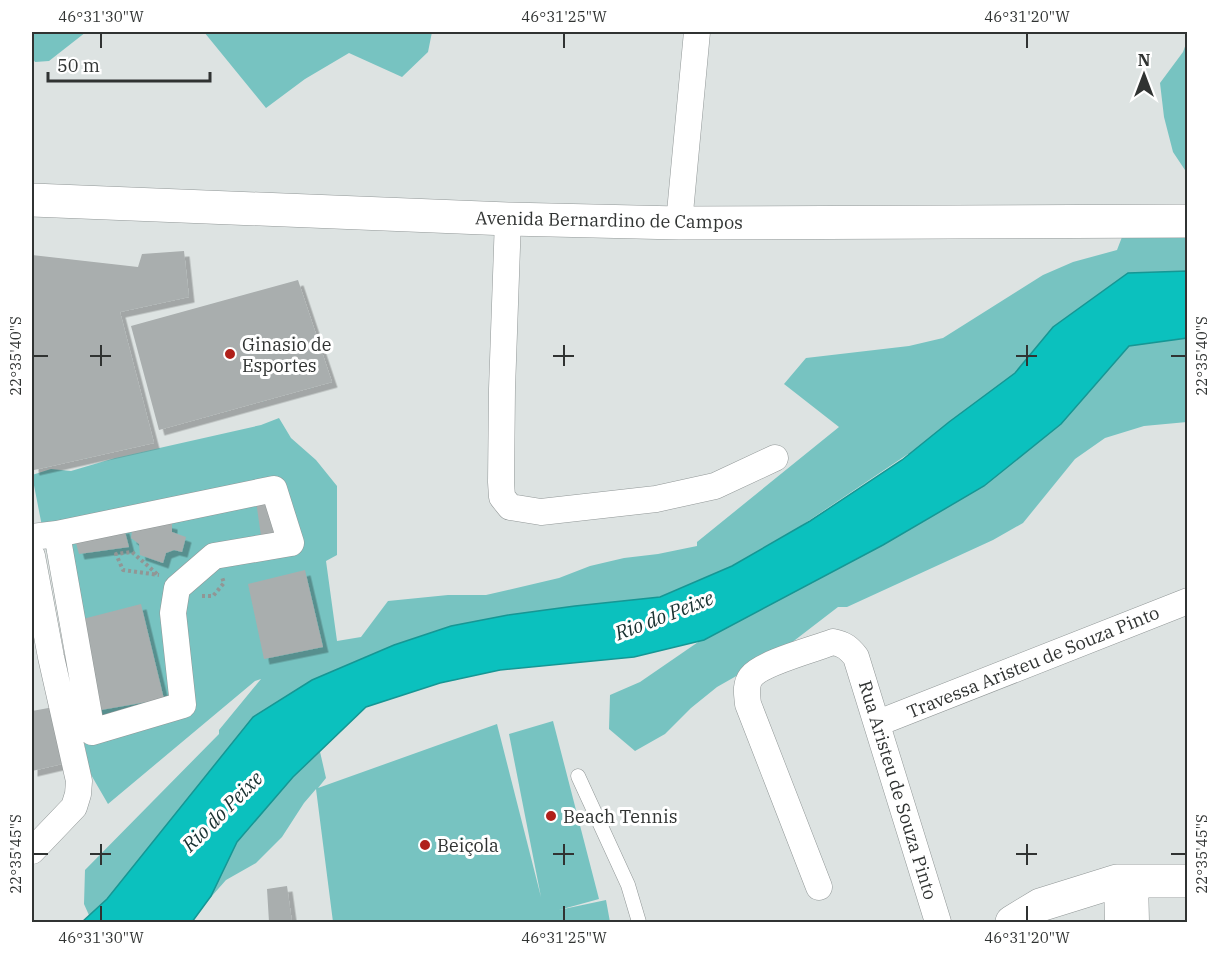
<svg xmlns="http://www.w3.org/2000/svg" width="1219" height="954" viewBox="0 0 1219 954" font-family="'IBM Plex Serif',serif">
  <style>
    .green { fill: #77c3c1 }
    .water { fill: #0bc1be; stroke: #169694; stroke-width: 1.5 }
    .building { fill: #a9aeae; filter: url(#shadow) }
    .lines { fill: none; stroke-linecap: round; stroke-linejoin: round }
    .lane-casing { stroke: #919797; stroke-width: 15 }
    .street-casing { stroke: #919797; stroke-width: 27 }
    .secondary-casing { stroke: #919797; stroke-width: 34 }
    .path { stroke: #919695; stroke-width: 4; stroke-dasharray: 3 3; stroke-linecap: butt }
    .lane { stroke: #fff; stroke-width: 14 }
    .street { stroke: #fff; stroke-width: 26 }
    .secondary { stroke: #fff; stroke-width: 33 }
    .ticks { fill: none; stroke: #303332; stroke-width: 2 }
    .poi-dot { fill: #b0201a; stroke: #fff; stroke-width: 2 }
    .labels { text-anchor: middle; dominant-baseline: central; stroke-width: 6; stroke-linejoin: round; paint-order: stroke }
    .street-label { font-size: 18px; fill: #303332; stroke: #fff }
    .poi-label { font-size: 18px; fill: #303332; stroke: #fff; text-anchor: start }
    .water-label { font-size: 20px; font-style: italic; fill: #193131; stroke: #fff }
    .neatline { fill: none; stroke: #303332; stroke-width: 2 }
    .ticks-label { font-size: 15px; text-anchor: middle; fill: #303332 }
  </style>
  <defs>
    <filter id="shadow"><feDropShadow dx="5.5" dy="5.5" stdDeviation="0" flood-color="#0004"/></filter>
  </defs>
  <rect width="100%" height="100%" fill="#dde3e2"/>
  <path class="green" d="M32,32h54l-37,29 -14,1 -3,-5z
    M204,32h228l-4,20 -26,25 -53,-24 -44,26 -39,29z
    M1187,41l1,132h-1l-14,-21 -9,-35 -4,-34 23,-31z
    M1187,226v196l-43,4 -39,12 -30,21 -52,64 -30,17 -146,67h-9l-56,43 -65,37 -26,21 -26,26 -30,17 -26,-22 1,-34 30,-13 319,-219 -51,-9 -207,139 -271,53 -112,97 8,35 -8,10 179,-64 44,173 -32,-163 44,-13 46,178 -40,11 47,-10 4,22h-277l-17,-133 -12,14 -22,34 -26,26 -30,17 -37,42h-97l-8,-18 1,-34 134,-136v-4l42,-51 -6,2 -147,123 -18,-31 -58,-298 19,-6 20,2 44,-13 146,-33 18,-7 12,20 25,22 21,26v69l-11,6 11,80 24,-4 27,-36 60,-6h38l73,-17 31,-12 34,-8 34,-4 39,-8v-4l142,-115 -55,-43 22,-26 103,-12 34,-8 100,-63 30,-13 44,-12 5,-13z"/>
  <path class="water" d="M1187,271v67l-58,8 -68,78 -77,62 -101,59 -179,95 -70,17 -134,13 -60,13 -74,24 -73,70 -56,65 -26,54 -19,26h-110l25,-23 146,-182 59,-37 82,-35 57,-19 57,-11 67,-9 85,-9 72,-31 78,-45 92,-61 47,-38 66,-49 38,-46 75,-54z"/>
  <path class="building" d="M184,251l5,46 -69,15 34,131 -120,27 -2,-10v-205l106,12 4,-13z
    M298,280l34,102 -173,48 -28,-104z
    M274,492l11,44 -23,7 -7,-49z
    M153,520l19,4v8l14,5 -4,15 -8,-2 -8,3 -3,10 -23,-8 -1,-11 -8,-6 2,-14z
    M124,528l5,19 -50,7 -5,-18z
    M305,570l18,77 -59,12 -16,-75z
    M141,604l23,95 -69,12 -20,-90z
    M54,707l8,57 -30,7v-60z
    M287,886l5,36h-23l-2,-33z"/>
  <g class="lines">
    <g class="lane-casing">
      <path id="lane" d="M578,776l50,109 11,37"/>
    </g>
    <g class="street-casing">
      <path id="street" d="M508,219l-6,170 -1,93 1,15 8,10 31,5 115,-13 59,-13 60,-28
        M679,223l18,-191
        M274,489l17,54 -77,13 -37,32 -4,25 10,92 -91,27 -35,-198z
        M32,537l25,-3
        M32,556l19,101 28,124 -1,13 -4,13 -42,44
        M878,723l310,-122
        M1135,881l1,41
        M1117,882l1,40
        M819,887l-71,-183c-1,-10 -3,-19 3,-27 10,-14 64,-28 82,-35 11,2 16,6 23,15l82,265"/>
    </g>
    <g class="secondary-casing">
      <path id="secondary" d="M32,200l476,19 171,4 509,-2
        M1012,922l28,-17 77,-24h71"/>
    </g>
    <path class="path" d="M157,574l-25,-22 -16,2 7,16 36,5
      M202,596h11l11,-13 -2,-6"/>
    <use href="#lane" class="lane"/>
    <use href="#street" class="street"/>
    <use href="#secondary" class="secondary"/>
  </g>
  <path class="ticks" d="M101,33v15M564,33v15M1027,33v15M101,345v21M564,345v21M1027,345v21M33,356h15M90,356h21M553,356h21M1016,356h21M1171,356h15M101,844v21M564,844v21M1027,844v21M33,854h15M90,854h21M553,854h21M1016,854h21M1171,854h15M101,906v15M564,906v15M1027,906v15"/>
  <g class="poi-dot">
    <circle cx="230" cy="354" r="6"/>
    <circle cx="551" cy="816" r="6"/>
    <circle cx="425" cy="845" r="6"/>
  </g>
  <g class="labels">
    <g class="street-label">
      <text transform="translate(609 220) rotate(1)">Avenida Bernardino de Campos</text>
      <text transform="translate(1033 662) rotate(-22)">Travessa Aristeu de Souza Pinto</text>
      <text transform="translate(898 790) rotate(73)">Rua Aristeu de Souza Pinto</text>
    </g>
    <g class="poi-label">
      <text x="242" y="344">Ginasio de<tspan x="242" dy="21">Esportes</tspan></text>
      <text x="563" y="816">Beach Tennis</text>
      <text x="437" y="845">Beiçola</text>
    </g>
    <g class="water-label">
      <text transform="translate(664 615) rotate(-21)">Rio do Peixe</text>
      <text transform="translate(222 811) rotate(-45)">Rio do Peixe</text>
    </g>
  </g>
  <rect width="1219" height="954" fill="none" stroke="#ffffff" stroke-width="66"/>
  <g transform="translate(1144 75)" stroke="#ffffff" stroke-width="4.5" paint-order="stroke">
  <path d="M0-4.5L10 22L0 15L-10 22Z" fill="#303332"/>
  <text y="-9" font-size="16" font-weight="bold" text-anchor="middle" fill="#303332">N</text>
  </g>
  <path d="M48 72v9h162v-9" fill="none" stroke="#303332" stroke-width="3"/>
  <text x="57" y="72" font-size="18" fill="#303332" stroke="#ffffff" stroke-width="4.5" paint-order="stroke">50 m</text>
  <rect x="33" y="33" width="1153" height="888" class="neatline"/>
  <g class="ticks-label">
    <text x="101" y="22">46°31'30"W</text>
    <text x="564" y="22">46°31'25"W</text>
    <text x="1027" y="22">46°31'20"W</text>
    <text transform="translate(16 356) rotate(-90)" y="5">22°35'40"S</text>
    <text transform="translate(1202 356) rotate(-90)" y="5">22°35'40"S</text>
    <text transform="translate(16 854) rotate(-90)" y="5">22°35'45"S</text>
    <text transform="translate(1202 854) rotate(-90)" y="5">22°35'45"S</text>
    <text x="101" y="943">46°31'30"W</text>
    <text x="564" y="943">46°31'25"W</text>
    <text x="1027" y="943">46°31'20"W</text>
  </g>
</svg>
